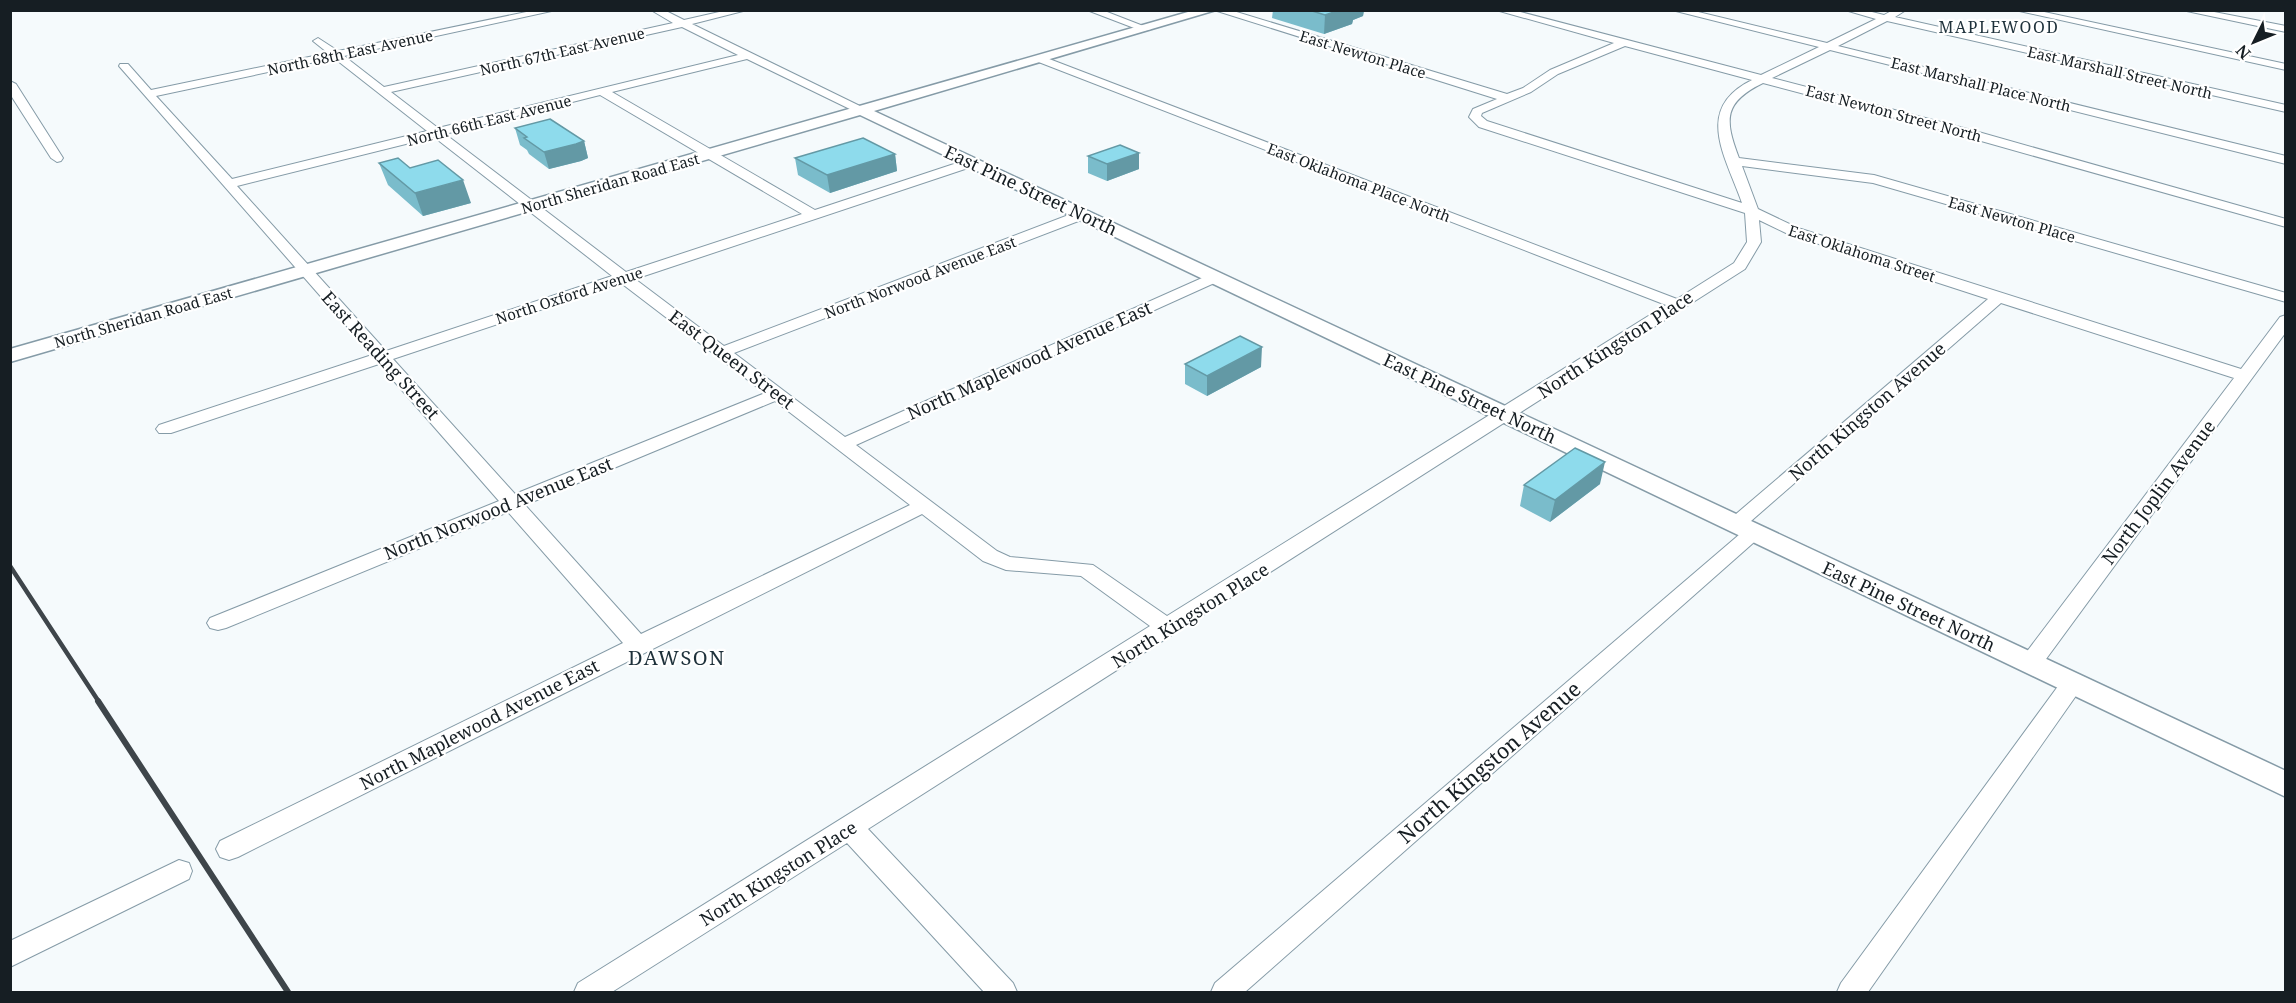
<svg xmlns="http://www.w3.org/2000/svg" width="2296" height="1003" viewBox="0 0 2296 1003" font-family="'Noto Serif',serif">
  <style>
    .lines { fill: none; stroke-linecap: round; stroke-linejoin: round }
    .minor-casing { stroke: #859ba7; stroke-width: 2 }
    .major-casing { stroke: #859ba7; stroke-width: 3 }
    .minor { fill: #fff; fill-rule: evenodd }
    .major { fill: #fff; fill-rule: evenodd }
    .rail-far1 { stroke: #3e454a; stroke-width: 4.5 }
    .rail { stroke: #3e454a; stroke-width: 6 }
    .wall { fill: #7abccb }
    .shaded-wall { fill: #6399a5 }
    .building { fill: #8edbec; stroke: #6399a5; stroke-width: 1.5 }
    .labels { text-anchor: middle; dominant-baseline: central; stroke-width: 4.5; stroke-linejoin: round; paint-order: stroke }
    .far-street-label { font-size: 15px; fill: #161e23; stroke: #fff }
    .far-neighbourhood-label { font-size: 16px; letter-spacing: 1.5px; fill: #1e313b; stroke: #fff }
    .street-label { font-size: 18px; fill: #161e23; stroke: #fff }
    .neighbourhood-label { font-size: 20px; letter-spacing: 1.5px; fill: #1e313b; stroke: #fff }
    .near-street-label { font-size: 21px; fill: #161e23; stroke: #fff }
  </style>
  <rect width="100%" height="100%" fill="#f5fafc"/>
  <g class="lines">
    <g class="minor-casing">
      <path id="minor" d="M536,10h20l-212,46 40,31 289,-64 -22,-13h13l20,10 44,-10h19l-55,14 172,84v4h-8l-109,-53 -135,33 203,118 154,-51h8l2,3 -2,3 -342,114 89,67 355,-135h10l2,3 -2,3 -355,136 111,84 366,-163h10l2,3 -2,3 -365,165 141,106 13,6 83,8 74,51 499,-311 -630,-244v-4h8l633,242 57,-36 13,-21 -2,-29 -266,-86 -10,-10 4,-8 24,-10 -283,-89h16l277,84 16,-6 27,-18 64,-27 -118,-33h17l248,65 58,-28 -147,-37h18l137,33 49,-24 -31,-9h19l20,5 9,-5h13l-11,7 391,88v7l-399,-91 -49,25 448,110v8l-456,-114 -58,28 203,53 311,88v8l-319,-90 -204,-54c-39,19 -39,36 -24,75l135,17 412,118v9l-413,-119 -131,-17 16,43 40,19 443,141 39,-52 6,-2v17l-248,338 -8,2 -8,-2 -3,-6 3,-6 212,-280 -233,-75 -258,225h-14l-3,-4 3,-4 259,-221 -200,-65 -29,-14 2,22 -16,27 -877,560 145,154 4,9h-33l-137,-149 -235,149h-38l4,-9 572,-357 -69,-50 -75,-6 -23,-9 -61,-47 -684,343 -9,3 -9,-3 -4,-8 4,-8 403,-198 -115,-131 -282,116 -8,2 -8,-2 -3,-5 3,-5 289,-117 -120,-137 -208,69h-12l-3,-4 3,-4 213,-70 -253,-289 1,-2h8l23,26 177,-37 -15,-12 5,-3 20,13zM682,27l56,28 -300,73 -47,-36zM1625,46l127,34c-59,29 -26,77 -10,123l-255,-82 -6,-5 1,-3 49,-21 27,-18zM334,58l93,73 -195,48 -76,-83zM600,95l202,119 -176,58 -181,-138zM434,137l159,124 19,15 -226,75 -149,-165zM621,283l144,110 -250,101 -122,-135zM775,401l135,104 -269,129 -116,-129z
        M1087,10h15l49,19 -9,2z
        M2015,10h20l251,54v6z
        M2182,10h22l82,16v6z
        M10,81l6,3 47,74 -2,3 -4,1 -6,-4 -41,-64z
        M1754,526l7,2 3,4 -3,4 -516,456h-34l4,-9 532,-455z
        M2072,676l8,2 4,6 -4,6 -212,302h-31l4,-9 223,-305z
        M179,860l10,3 3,8 -3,8 -179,88v-26z"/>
    </g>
    <g class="major-casing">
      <path id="major" d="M1195,10h21l-342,101 1412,660v26l-1426,-682 -850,247v-13z"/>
    </g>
    <use href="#minor" class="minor"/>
    <use href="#major" class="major"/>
    <path class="rail-far1" d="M10,566l89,136"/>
    <path class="rail" d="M98,701l190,291"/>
  </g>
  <path class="wall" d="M1273,10h91l-1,6 -10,4 -1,4 -28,10 -52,-16z
    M515,128l69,13 4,17 -7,3 -32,8 -20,-15 -2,-4 -7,-5z
    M1139,153v16l-32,12 -19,-8v-17z
    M895,154l2,17 -67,22 -32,-18 -3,-17z
    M379,163l31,5 61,35 -48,13 -35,-31z
    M1185,364l76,3 -54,29 -22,-12z
    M1600,484l-50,38 -30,-16 4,-21z"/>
  <path class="shaded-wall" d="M1340,10h24l-1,6 -10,4 -1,4 -28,10 1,-19z
    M584,141l4,17 -7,3 -32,8 -5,-17z
    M1139,153v16l-32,12v-17z
    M895,154l2,17 -67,22 -3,-18z
    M463,180l8,23 -48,13 -8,-23z
    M1262,347l-1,20 -54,29v-20z
    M1605,462l-5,22 -50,38 5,-22z"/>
  <path class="building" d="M1309,10h31l-15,5z
    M550,119l34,22 -8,3 -32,8 -20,-14 3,-1 -12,-9z
    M863,138l32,16 -68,21 -32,-17z
    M1120,145l19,8 -32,11 -19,-8z
    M398,158l12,10 28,-8 25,20 -48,13 -36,-30z
    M1240,336l22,11 -55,29 -22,-12z
    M1575,448l30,14 -50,38 -31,-15z"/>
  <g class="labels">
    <g class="far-street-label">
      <text transform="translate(562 51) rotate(-13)">North 67th East Avenue</text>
      <text transform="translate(350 52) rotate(-12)">North 68th East Avenue</text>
      <text transform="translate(1363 54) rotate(17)">East Newton Place</text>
      <text transform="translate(2120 72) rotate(13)">East Marshall Street North</text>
      <text transform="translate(1981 84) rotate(14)">East Marshall Place North</text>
      <text transform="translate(1894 113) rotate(15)">East Newton Street North</text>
      <text transform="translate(489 120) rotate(-14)">North 66th East Avenue</text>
      <text transform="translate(1359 182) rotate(21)">East Oklahoma Place North</text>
      <text transform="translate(610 183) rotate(-16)">North Sheridan Road East</text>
      <text transform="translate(2012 219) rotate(16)">East Newton Place</text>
      <text transform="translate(1862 253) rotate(18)">East Oklahoma Street</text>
      <text transform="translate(920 277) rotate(-21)">North Norwood Avenue East</text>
      <text transform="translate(569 295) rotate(-18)">North Oxford Avenue</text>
      <text transform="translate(143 317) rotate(-16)">North Sheridan Road East</text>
    </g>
    <g class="far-neighbourhood-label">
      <text x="1999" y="27">MAPLEWOOD</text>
    </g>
    <g class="street-label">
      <text transform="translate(1031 190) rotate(25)">East Pine Street North</text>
      <text transform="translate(1615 344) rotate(-33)">North Kingston Place</text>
      <text transform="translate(381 355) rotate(48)">East Reading Street</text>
      <text transform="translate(732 359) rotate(37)">East Queen Street</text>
      <text transform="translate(1029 360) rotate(-24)">North Maplewood Avenue East</text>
      <text transform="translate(1470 398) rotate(25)">East Pine Street North</text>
      <text transform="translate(1867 411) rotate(-41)">North Kingston Avenue</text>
      <text transform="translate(2158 492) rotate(-53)">North Joplin Avenue</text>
      <text transform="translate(498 508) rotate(-22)">North Norwood Avenue East</text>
      <text transform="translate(1909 606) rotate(25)">East Pine Street North</text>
      <text transform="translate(1190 615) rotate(-32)">North Kingston Place</text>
      <text transform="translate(479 724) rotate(-27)">North Maplewood Avenue East</text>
      <text transform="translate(778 873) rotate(-32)">North Kingston Place</text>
    </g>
    <g class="neighbourhood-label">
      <text x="677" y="657">DAWSON</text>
    </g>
    <g class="near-street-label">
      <text transform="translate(1489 762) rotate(-41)">North Kingston Avenue</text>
    </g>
  </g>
  <rect width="2296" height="1003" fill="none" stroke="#161e23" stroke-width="24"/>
  <g transform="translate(2254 42) rotate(227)" stroke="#ffffff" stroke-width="4.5" paint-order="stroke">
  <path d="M0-4.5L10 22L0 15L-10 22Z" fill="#161e23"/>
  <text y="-9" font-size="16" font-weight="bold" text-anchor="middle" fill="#161e23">N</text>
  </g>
</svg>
